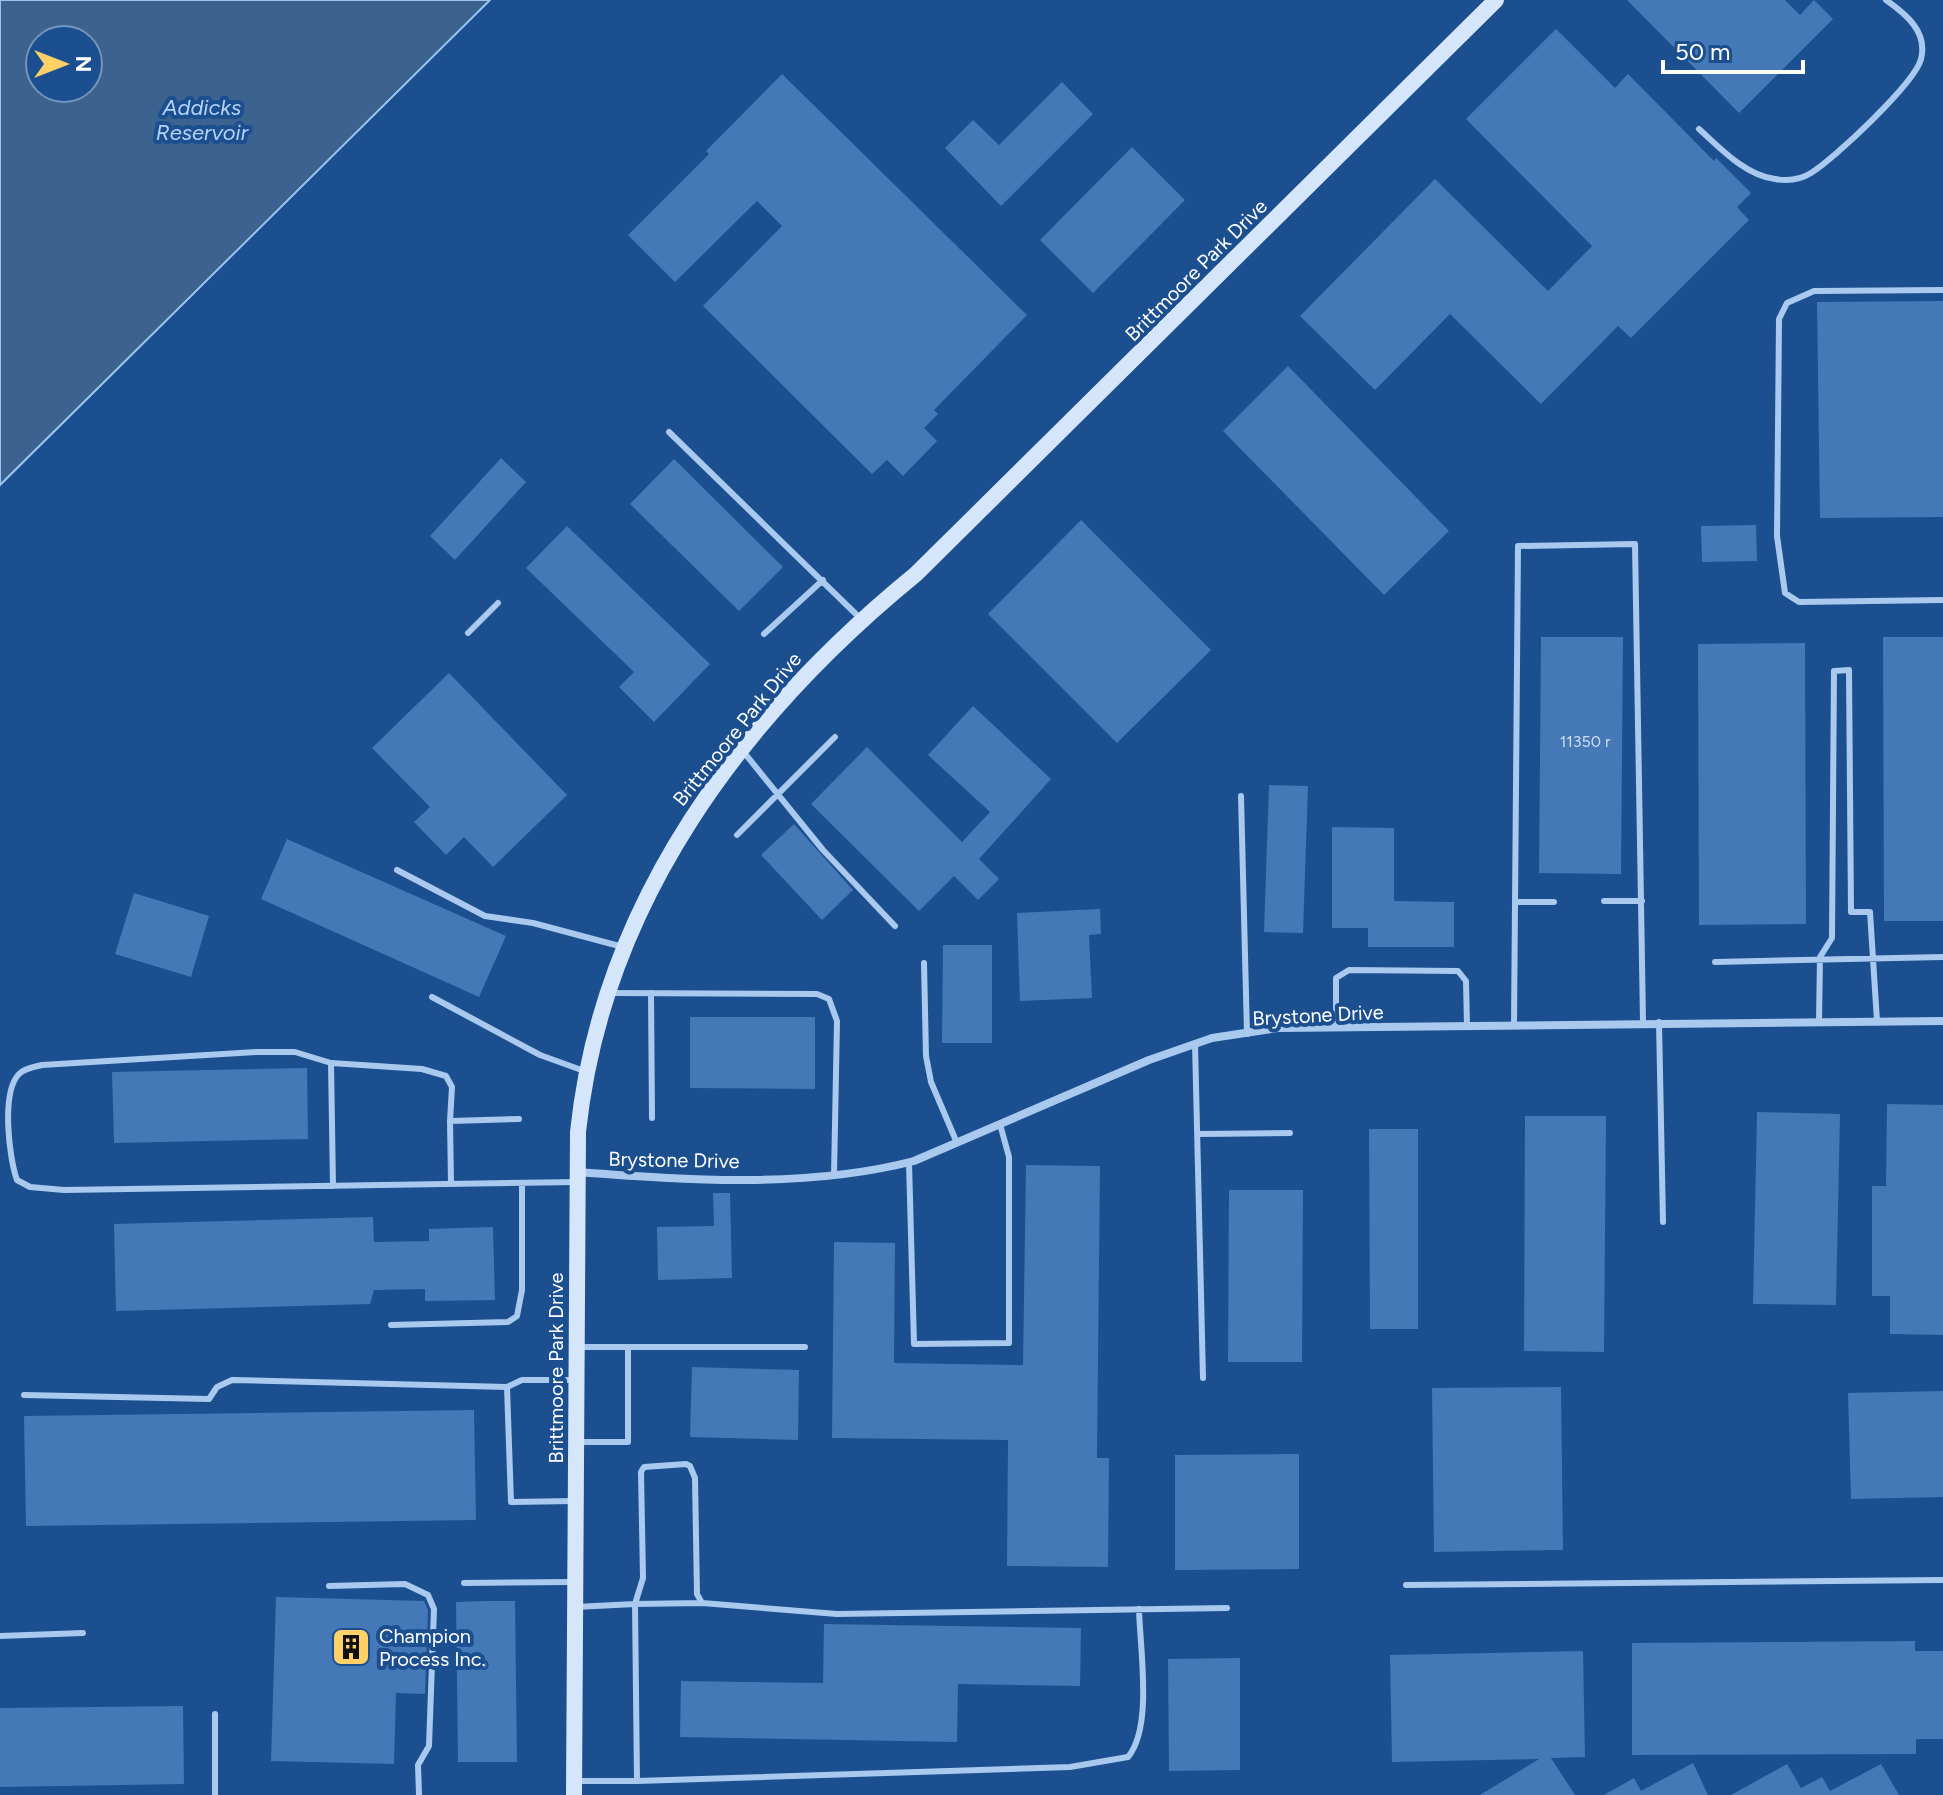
<svg xmlns="http://www.w3.org/2000/svg" width="1943" height="1795" viewBox="0 0 1943 1795" font-family="Figtree,sans-serif">
  <style>
    .water { fill: #3c6290; stroke: #9cc4f0; stroke-width: 2; fill-rule: evenodd }
    .building { fill: #4478b7 }
    .lines { fill: none; stroke-linecap: round; stroke-linejoin: round }
    .lane { stroke: #a9c9ee; stroke-width: 6 }
    .street { stroke: #a9c9ee; stroke-width: 8 }
    .secondary { stroke: #d6e6fa; stroke-width: 16 }
    .labels { text-anchor: middle; dominant-baseline: central; stroke-width: 8; stroke-linejoin: round; paint-order: stroke }
    .number-label { font-size: 16px; fill: #d0dded }
    .street-label { font-size: 20px; fill: #fff; stroke: #1b4f8f }
    .poi-label { font-size: 20px; fill: #fff; stroke: #1b4f8f; text-anchor: start }
    .water-label { font-size: 22px; font-style: italic; fill: #b5d3f5; stroke: #1b4f8f }
  </style>
  <rect width="100%" height="100%" fill="#1b4f8f"/>
  <path class="water" d="M0,0h490l-490,485zM40,40h48v48h-48z"/>
  <path class="building" d="M1627,0h158l15,15 14,-15 19,19 -94,94z
    M1556,29l59,59 13,-14 86,87 2,-3 35,35 -14,14 12,13 -118,118 -13,-12 -77,78 -91,-90 -75,76 -75,-74 135,-137 113,112 44,-45 -126,-127z
    M782,74l245,241 -93,95 4,4 -14,14 13,13 -34,35 -16,-16 -15,14 -169,-168 79,-80 -25,-25 -82,81 -47,-47 81,-81 -3,-3z
    M1062,82l31,32 -92,92 -56,-58 28,-28 26,25z
    M1132,147l53,53 -92,93 -53,-53z
    M1943,301v216l-123,1 -3,-216z
    M1288,366l161,165 -65,64 -161,-164z
    M501,458l25,24 -71,78 -25,-24z
    M674,459l109,108 -44,44 -109,-107z
    M1081,520l130,130 -94,93 -129,-129z
    M1756,525l1,36 -55,1 -1,-36z
    M567,526l143,138 -56,58 -35,-35 15,-15 -108,-104z
    M1541,637h82l-2,237 -82,-1z
    M1883,637h60v284h-59z
    M1805,643l1,281 -107,1 -1,-281z
    M449,673l118,122 -74,72 -29,-30 -18,18 -32,-33 16,-15 -58,-59z
    M973,706l78,73 -72,80 20,20 -21,21 -24,-24 -35,35 -108,-107 56,-57 95,95 28,-30 -62,-57z
    M1269,785l39,1 -5,147 -39,-1z
    M794,824l59,66 -31,30 -61,-65z
    M1332,827l62,1v73l60,1v45h-86v-19h-36z
    M287,839l219,97 -27,61 -218,-98z
    M134,893l75,23 -18,61 -76,-23z
    M1100,909l1,25 -12,1 3,63 -72,3 -3,-88z
    M943,945h49v98h-50z
    M690,1017h125v72l-125,-1z
    M307,1068l1,71 -194,4 -2,-71z
    M1887,1104l56,1v230l-53,-1v-38h-18v-110h14z
    M1757,1112l83,2 -4,191 -83,-1z
    M1525,1116h81l-2,236 -80,-1z
    M1369,1129h49v200h-48z
    M1026,1165l74,1 -3,292h12l-1,109 -101,-1 1,-126 -176,-2 2,-196 61,1 -1,120 129,2z
    M1229,1190h74l-1,172h-74z
    M713,1193h17l2,85 -74,2 -1,-53 57,-1z
    M373,1217l1,25 55,-1v-12l64,-2 2,73 -70,1v-12l-51,1 -4,14 -254,7 -2,-87z
    M692,1367l107,3 -1,70 -108,-3z
    M1561,1387l2,163 -129,2 -2,-164z
    M1943,1391v106l-92,2 -3,-106z
    M474,1410l2,110 -450,6 -2,-110z
    M1299,1454v115l-124,1v-115z
    M276,1597l148,4 4,9 -3,84 -29,-1 -2,71 -123,-3z
    M483,1601h32l2,161h-59l-2,-160z
    M824,1624l257,4 -1,58 -122,-2 -1,58 -277,-5 1,-56 142,2z
    M1915,1641v10h28v88h-27v15l-284,1v-112z
    M1583,1651l2,106 -34,1 24,37h-95l59,-36 -147,3 -2,-107z
    M1240,1658v112l-71,1 -1,-112z
    M183,1706l1,78 -184,3v-79z
    M1693,1763l15,32h-104l30,-17 7,13z
    M1787,1764l14,24 21,-11 8,14 51,-27 18,31h-168z"/>
  <g class="lines">
    <path class="lane" d="M1699,129c21,19 47,47 76,50 12,2 25,1 36,-6 22,-13 104,-90 110,-114 7,-27 -15,-45 -35,-59
      M1943,290l-129,1 -27,12 -8,16 -2,217 8,57 14,9 144,-2
      M669,432l192,187
      M468,633l30,-30
      M764,634l59,-54
      M742,750l81,100 72,76
      M1241,796l6,238
      M737,835l98,-98
      M397,870l88,46 48,7 90,24
      M1604,901h38
      M1515,902h39
      M1715,962l228,-5
      M924,963l2,93 5,26 26,61
      M610,993l207,1 12,5 8,22 -3,155
      M651,993l1,125
      M432,997l108,58 47,17
      M1659,1022l4,200
      M1819,1022l1,-65 12,-19 2,-267 15,-1 2,242h19l7,109
      M1514,1025l4,-479 117,-2 8,478
      M1336,1028v-50l13,-8 109,1 8,10 1,45
      M1195,1044l8,334
      M331,1063l91,6 24,7 6,11 -2,34
      M1199,1134l91,-1
      M909,1162l5,182 95,-1v-186l-9,-33
      M451,1184l-1,-63 69,-2
      M333,1186l-2,-123 -36,-11h-38l-215,13c-8,2 -17,3 -23,9 -18,18 -10,84 -2,106l13,7 34,3 513,-8
      M391,1325l117,-3 9,-6 5,-26v-107
      M579,1347h226
      M24,1395l185,4 8,-12 15,-7 275,7
      M578,1442h50v-94
      M575,1501l-64,1 -4,-115 15,-7h53
      M464,1583l108,-1
      M1406,1585l537,-5
      M329,1586l76,-2 23,11 6,14 -5,137 -11,19 1,30
      M575,1607l60,-3 8,-26 -2,-106 3,-5 42,-3 4,2 5,12 2,116 5,9 135,11 390,-6
      M0,1636l83,-3
      M215,1714v81
      M578,1781h59l-2,-177 67,-1
      M637,1781l433,-14 58,-10c25,-30 12,-107 11,-148"/>
    <path class="street" d="M577,1172c110,8 229,17 337,-11l235,-101 63,-22 66,-10 665,-7"/>
    <path class="secondary" d="M574,1795l4,-663c24,-229 164,-416 338,-558l580,-574"/>
  </g>
  <defs>
    <g id="building-square" transform="scale(2)"><rect x="-9" y="-9" width="18" height="18" rx="4" fill="#ffd166" stroke="#1b4f8f"/><path d="M-4-6H4V6H1V3H-1V6H-4ZM-2.5-4.3h1.7v1.8h-1.7ZM.8-4.3h1.7v1.8H.8ZM-2.5-1h1.7V.8h-1.7ZM.8-1h1.7V.8H.8Z" fill="#111"/></g>
  </defs>
  <g fill-rule="evenodd">
    <use href="#building-square" x="351" y="1647"/>
  </g>
  <g class="labels">
    <g class="number-label">
      <text x="1585" y="741">11350 r</text>
    </g>
    <g class="street-label">
      <text transform="translate(1196 270) rotate(-45)">Brittmoore Park Drive</text>
      <text transform="translate(737 729) rotate(-51)">Brittmoore Park Drive</text>
      <text transform="translate(1318 1015) rotate(-3)">Brystone Drive</text>
      <text transform="translate(674 1160) rotate(1)">Brystone Drive</text>
      <text transform="translate(556 1368) rotate(-90)">Brittmoore Park Drive</text>
    </g>
    <g class="poi-label">
      <text x="379" y="1636">Champion<tspan x="379" dy="23">Process Inc.</tspan></text>
    </g>
    <g class="water-label">
      <text x="202" y="107">Addicks<tspan x="202" dy="25">Reservoir</tspan></text>
    </g>
  </g>
  <g transform="translate(64 64) rotate(90)"><circle r="38" fill="#1b4f8f" stroke="#7695bc" stroke-width="2"/>
  <path d="M0-6L14 30L0 20L-14 30Z" fill="#ffd166"/>
  <text y="-12" font-size="22" font-weight="bold" text-anchor="middle" fill="#ffffff">N</text>
  </g>
  <path d="M1663 60v12h140v-12" fill="none" stroke="#ffffff" stroke-width="4"/>
  <text x="1675" y="60" font-size="24" fill="#ffffff" stroke="#1b4f8f" stroke-width="6" paint-order="stroke">50 m</text>
</svg>
